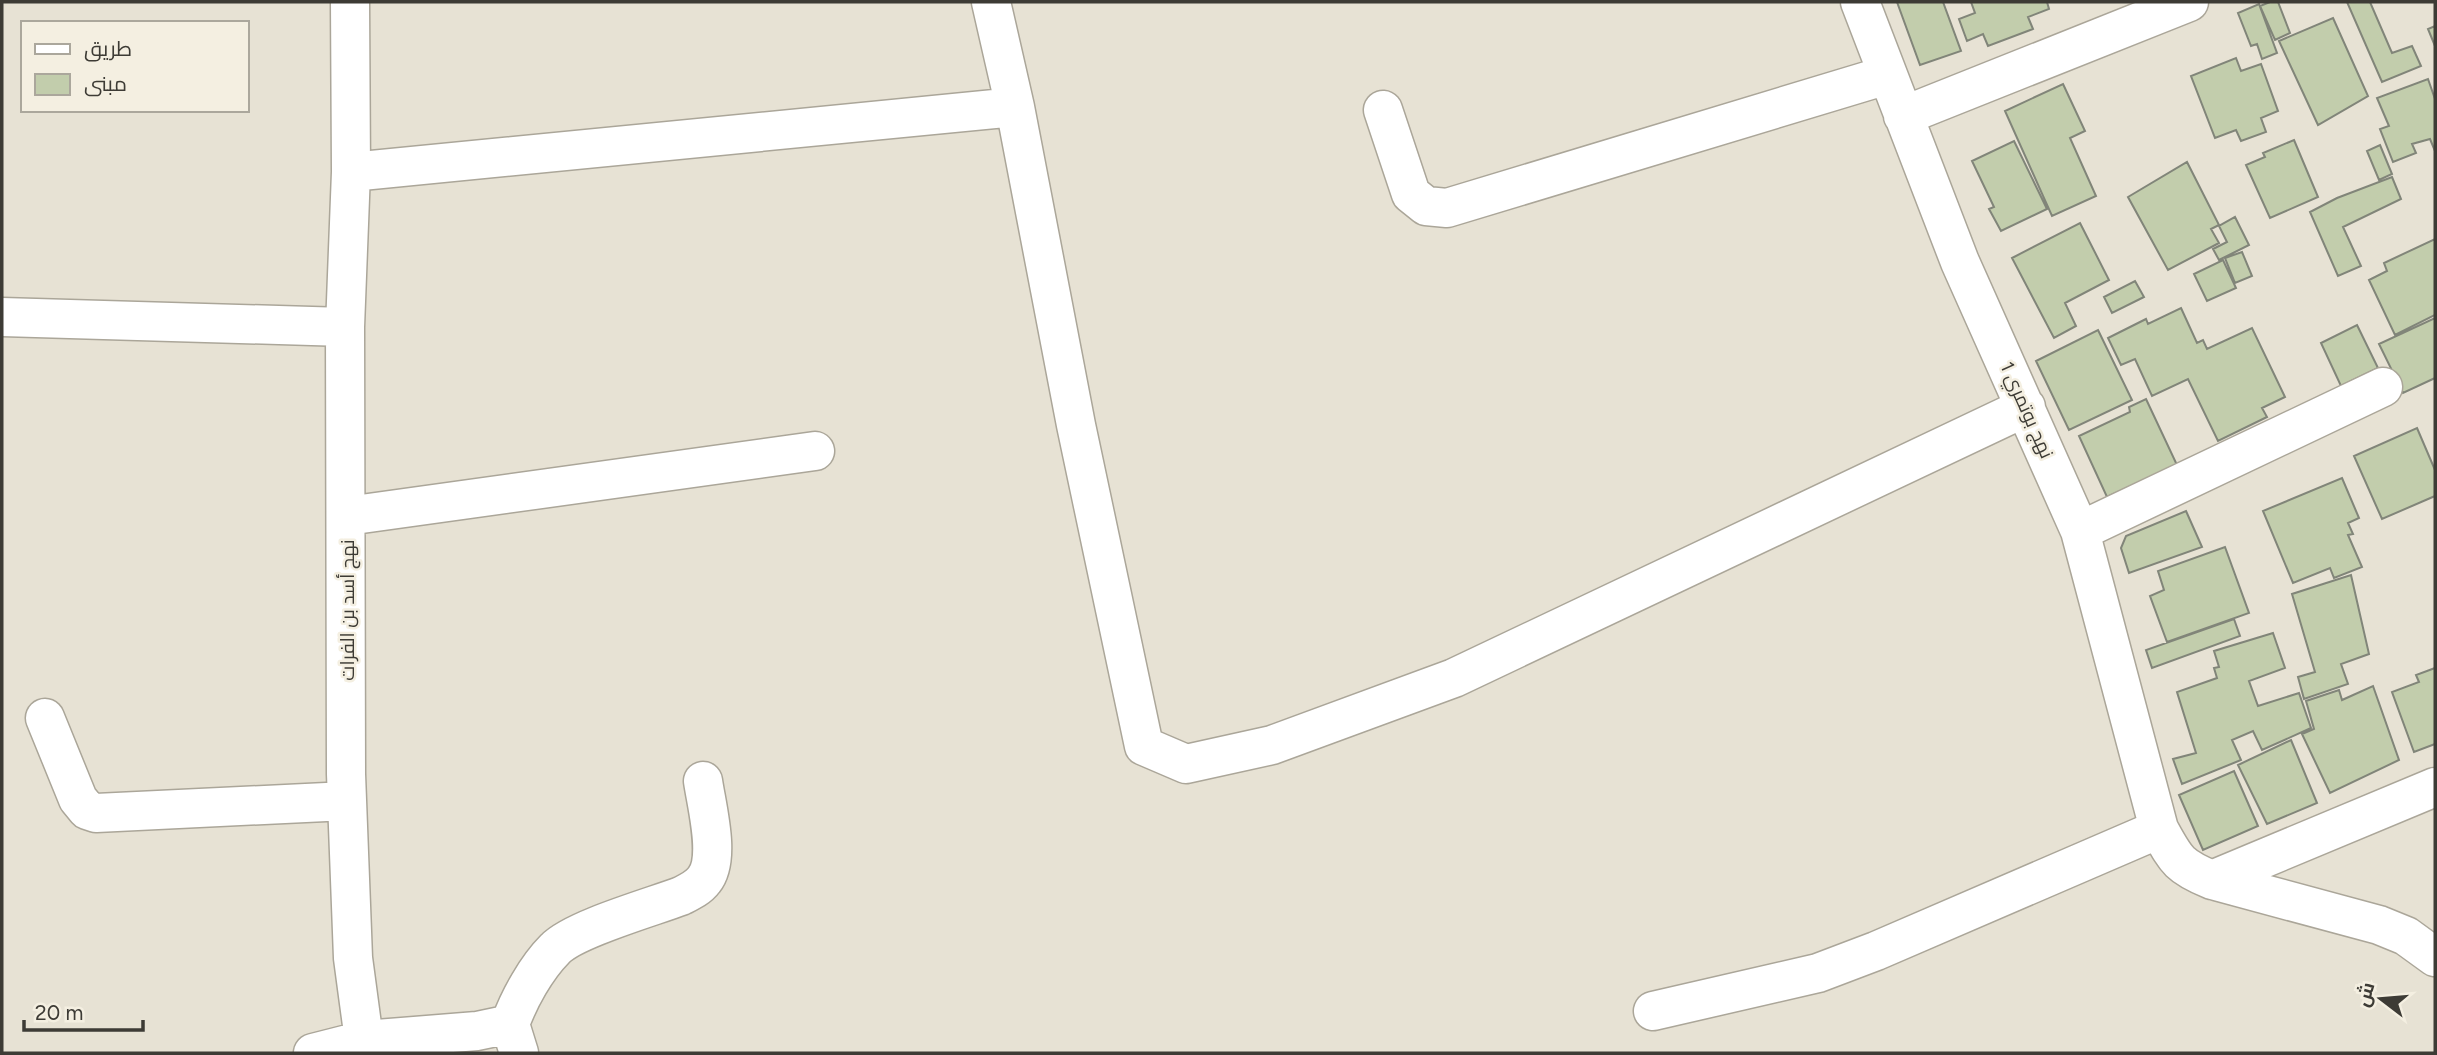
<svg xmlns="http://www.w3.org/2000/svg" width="2437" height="1055" viewBox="0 0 2437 1055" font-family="Figtree,Cairo,sans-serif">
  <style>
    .building { fill: #c2cdac; stroke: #818579; stroke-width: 2 }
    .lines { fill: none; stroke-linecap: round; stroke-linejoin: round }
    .street-casing { stroke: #aba699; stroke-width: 41 }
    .street { stroke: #fff; stroke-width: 38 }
    .labels { text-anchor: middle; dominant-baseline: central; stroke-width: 5; stroke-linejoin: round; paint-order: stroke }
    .street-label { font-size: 19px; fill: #3d3b35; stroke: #f4efe1 }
  </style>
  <rect width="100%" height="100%" fill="#e7e2d4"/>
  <path class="building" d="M1897,2h46l18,49 -41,14z
    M1971,2h76l2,7 -21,8 5,12 -45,17 -5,-12 -16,7 -8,-22 16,-6z
    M2270,2h8l12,31 -15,7 -15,-34z
    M2347,2h23l22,51 20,-7 9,20 -39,16z
    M2259,4l18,49 -15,6 -5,-15 -6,2 -13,-33z
    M2333,18l35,78 -50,29 -39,-84z
    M2435,26v20l-7,-17z
    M2236,58l5,13 20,-7 17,47 -17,7 5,14 -25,9 -5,-11 -21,8 -24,-62z
    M2428,79l7,20v52l-5,-12 -18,5 4,9 -23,9 -13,-33 9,-3 -12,-28z
    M2063,84l22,47 -15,7 26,58 -44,20 -47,-105z
    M2294,140l24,57 -48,21 -24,-53 19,-8 -2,-4z
    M2014,141l33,68 -46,22 -12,-22 5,-2 -22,-46z
    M2380,145l12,29 -13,6 -12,-29z
    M2187,162l32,63 -8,4 8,14 -51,27 -40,-73z
    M2392,177l9,22 -58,28 18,39 -23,10 -28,-64 27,-14z
    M2235,217l14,28 -30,15 -6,-11 14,-7 -8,-16z
    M2080,223l29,57 -44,23 11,23 -22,12 -42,-80z
    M2435,239v76l-40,20 -26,-55 18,-9 -3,-8z
    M2242,252l10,24 -17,7 -10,-25z
    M2223,260l13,28 -29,13 -13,-27z
    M2135,281l9,16 -32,16 -8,-16z
    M2181,308l16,35 6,-3 4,9 45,-21 33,69 -23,11 5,9 -49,24 -30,-62 -36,17 -17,-37 -14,6 -13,-27 38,-19 2,5z
    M2435,318v60l-32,15 -24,-49z
    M2357,325l21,43 -37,18 -20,-43z
    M2098,330l34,70 -63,30 -33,-69z
    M2146,399l31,66 -70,32 -28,-61 51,-24 -1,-5z
    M2417,428l18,42v26l-53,23 -28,-63z
    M2342,478l17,40 -11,5 5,11 -5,1 14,32 -28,11 -4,-10 -37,15 -30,-72z
    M2186,511l16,36 -73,26 -8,-25 5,-12z
    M2225,547l24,66 -82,29 -17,-46 14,-6 -6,-19z
    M2351,575l18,79 -28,10 7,20 -44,15 -6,-22 17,-5 -23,-78z
    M2234,619l6,17 -88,32 -6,-18z
    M2273,633l12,35 -36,13 9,25 41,-13 12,35 -49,22 -9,-19 -21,9 9,20 -59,24 -9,-25 23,-6 -19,-61 40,-14 -3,-10 5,-1 -5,-16z
    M2435,668v76l-21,8 -22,-60 27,-10 -3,-7z
    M2373,686l26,74 -69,33 -28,-59 12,-5 -8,-28 33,-11 3,10z
    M2291,740l26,63 -50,21 -29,-59z
    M2234,771l24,55 -55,24 -24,-55z"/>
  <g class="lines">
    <g class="street-casing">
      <path id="street" d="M350,2l1,170 -6,155 1,447 7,184 11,82 113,-9 33,-7 9,29
        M991,2l24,105 61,318 68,321 42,18 86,-19 182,-67 572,-271
        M1860,2l100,260 120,269 79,298c17,31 19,37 53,51l167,45 27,11 29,21
        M1383,110l28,84 15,12 21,2 440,-133
        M1903,116l286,-114
        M351,172l664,-65
        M2,317l343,10
        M347,516l468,-65
        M2080,531l303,-144
        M45,718l33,81 9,11 9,3 251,-12
        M2212,880l223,-93
        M1653,1011l165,-38 58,-22 283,-122
        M510,1024c9,-25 26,-56 45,-75 19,-20 97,-42 126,-53 8,-4 17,-8 23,-16 17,-21 3,-72 -1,-99
        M313,1053l51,-13"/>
    </g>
    <use href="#street" class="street"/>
  </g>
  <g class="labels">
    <g class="street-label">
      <text transform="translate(2027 410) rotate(66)">نهج بوتمري 1</text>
      <text transform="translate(347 610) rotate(-90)">نهج أسد بن الفرات</text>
    </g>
  </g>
  <rect width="2437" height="1055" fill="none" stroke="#3d3b35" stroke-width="7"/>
  <rect x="21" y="21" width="228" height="91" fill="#f4efe1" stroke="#aba79c" stroke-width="2"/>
  <rect x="35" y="44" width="35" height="10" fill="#ffffff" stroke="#aba79c" stroke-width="2"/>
  <text x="84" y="56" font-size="21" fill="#3d3b35">طريق</text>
  <rect x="35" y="74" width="35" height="21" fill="#c2cdac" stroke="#aba79c" stroke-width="2"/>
  <text x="84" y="91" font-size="21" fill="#3d3b35">مبنى</text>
  <g transform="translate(2381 999) rotate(286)" stroke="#f4efe1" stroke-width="5" paint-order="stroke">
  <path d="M0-5L12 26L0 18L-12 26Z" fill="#3d3b35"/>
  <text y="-10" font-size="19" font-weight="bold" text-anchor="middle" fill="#3d3b35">ش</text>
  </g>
  <path d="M24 1020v10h119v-10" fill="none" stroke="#3d3b35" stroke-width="3.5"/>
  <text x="35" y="1020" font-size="21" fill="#3d3b35" stroke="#f4efe1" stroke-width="5" paint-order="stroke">20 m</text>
</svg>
